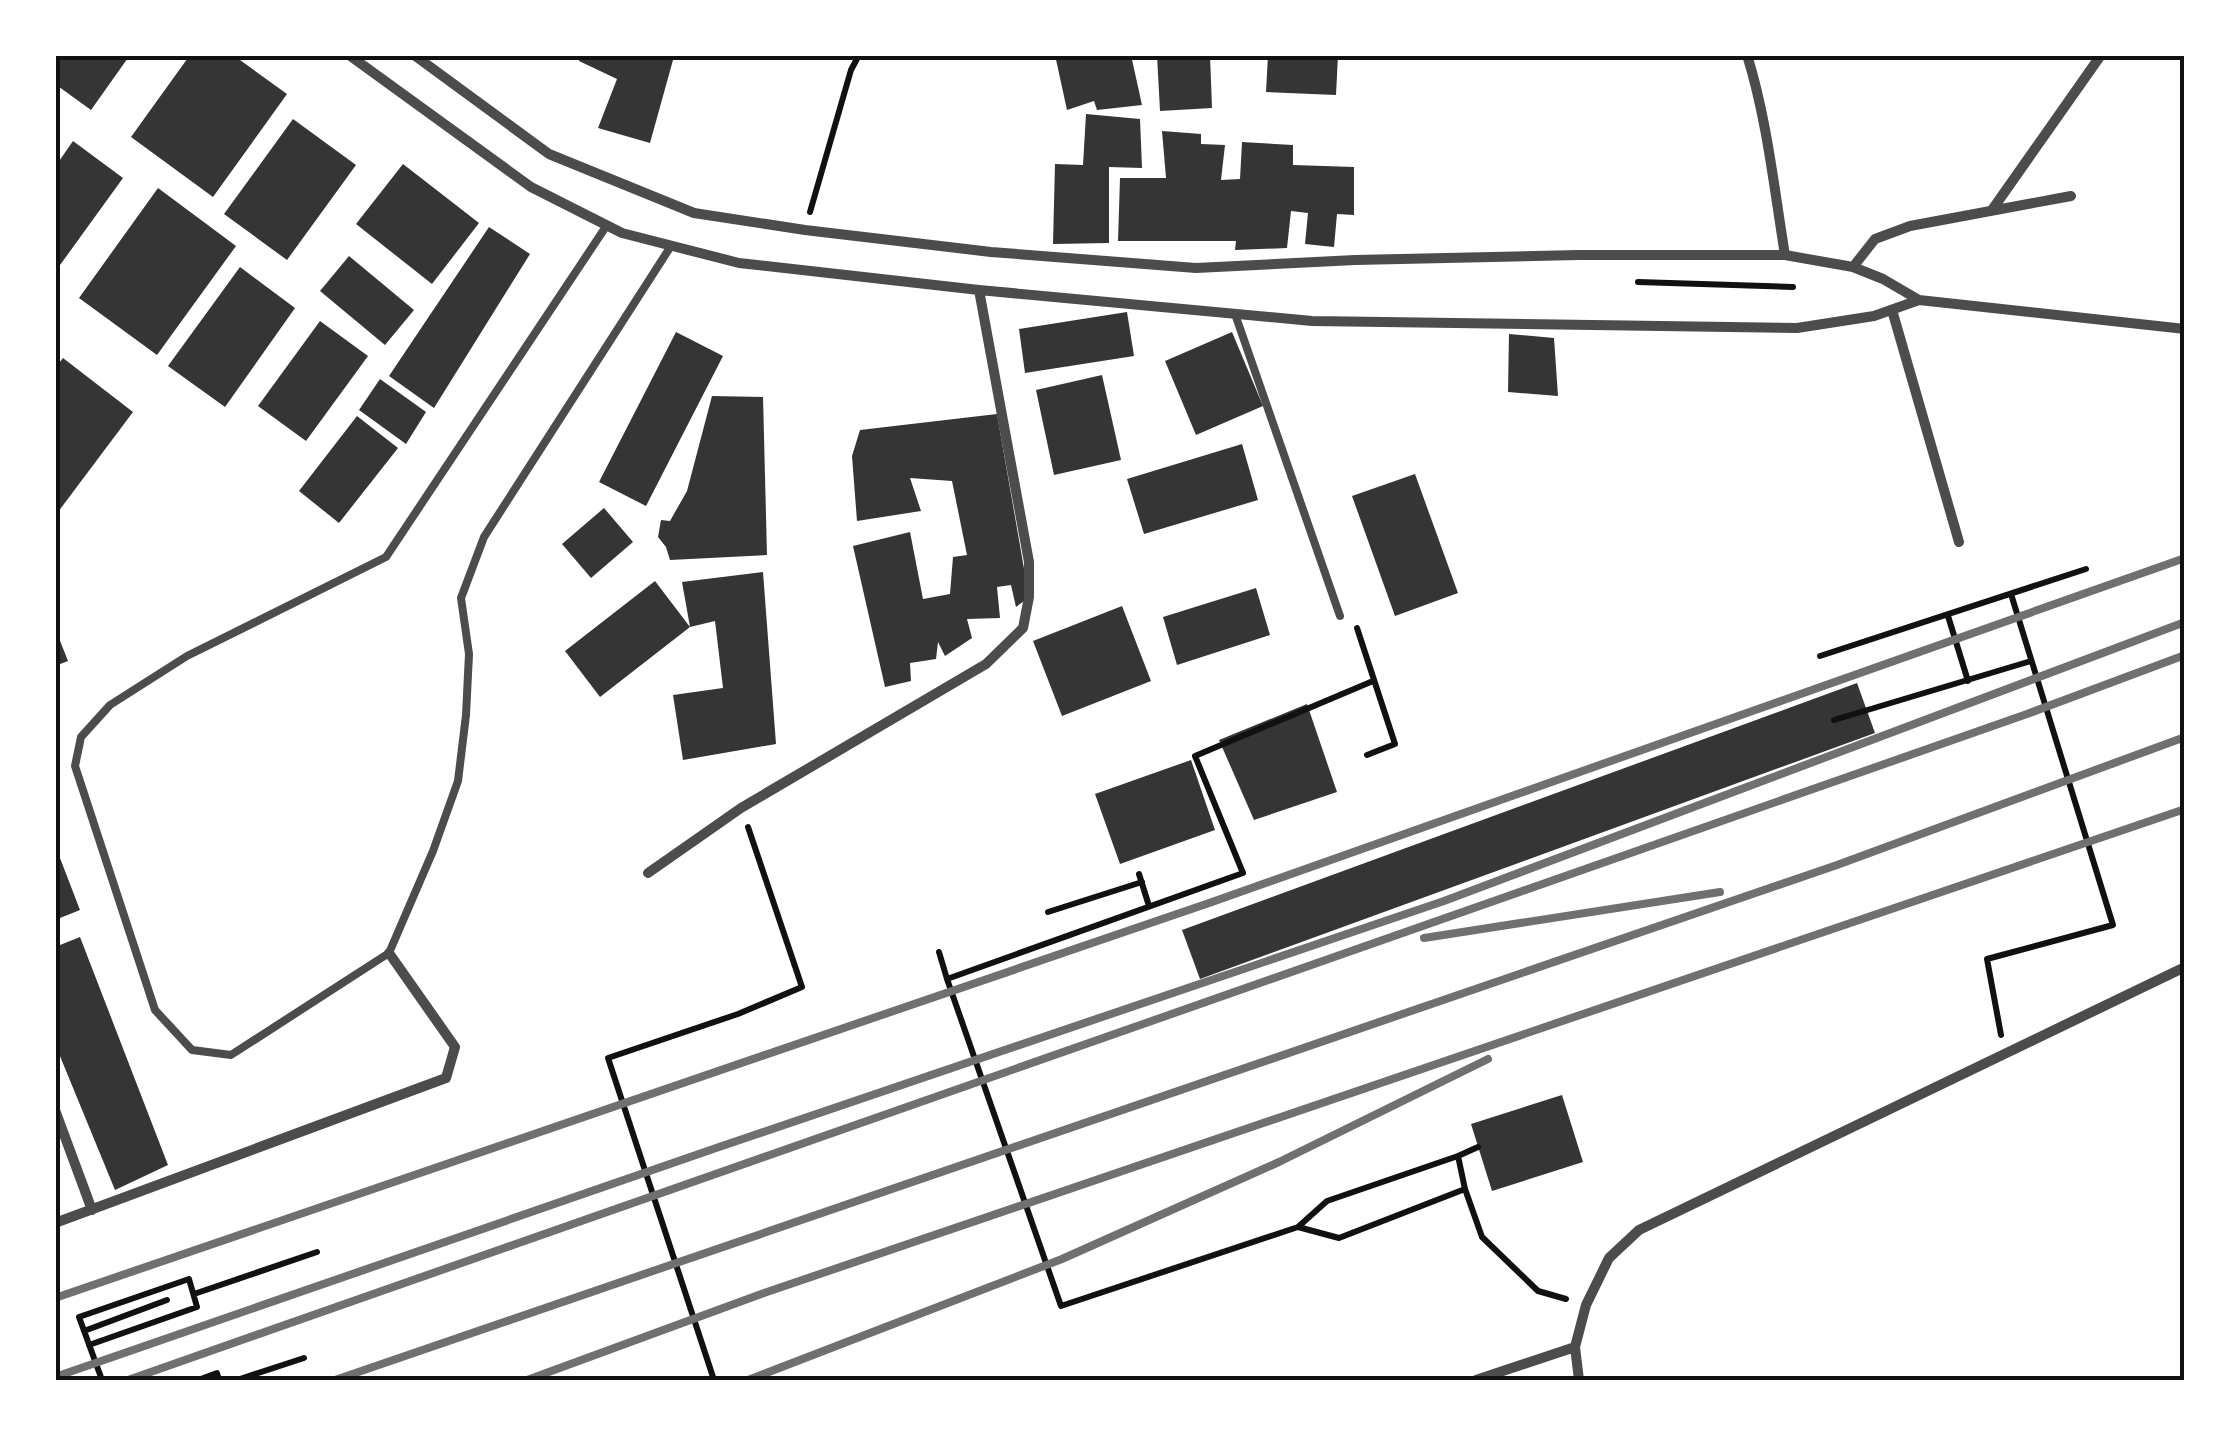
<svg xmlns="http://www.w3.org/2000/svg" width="2240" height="1435" viewBox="0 0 2240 1435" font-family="Commissioner,sans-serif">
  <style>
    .building { fill: #353535 }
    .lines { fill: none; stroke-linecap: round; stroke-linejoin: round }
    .path { stroke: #111; stroke-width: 6 }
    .service { stroke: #4c4c4c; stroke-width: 8 }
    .minor { stroke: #4c4c4c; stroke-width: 10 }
    .rail { stroke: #707070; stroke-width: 8 }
    .neatline { fill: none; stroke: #111; stroke-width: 4 }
  </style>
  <rect width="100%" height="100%" fill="#fff"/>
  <path class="building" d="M55,55h75l-39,55 -36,-26z
    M190,55h43l54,39 -74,103 -82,-60z
    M581,55h75l17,5 -23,83 -52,-15 19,-49 -38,-18z
    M1055,55h76l11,50 -45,5 -3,-9 -27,9z
    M1157,55h53l2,53 -52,3z
    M1268,55h70l-2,40 -70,-3z
    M1086,114l54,5 2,49 -33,-1v76l-56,1 2,-80 28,1z
    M293,119l63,46 -69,95 -63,-46z
    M1162,131l39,3v10l24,1 -4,35 19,-1 2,-37 51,3v20l61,2v48l-17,-1 -3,33 -29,-3 3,-31 -17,-2 -4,37 -52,2 1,-9h-118l2,-63h46z
    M73,141l50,37 -68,94v-105z
    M403,164l76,59 -47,61 -76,-60z
    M158,188l78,58 -79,109 -78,-57z
    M489,227l41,27 -96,154 -45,-32z
    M349,256l65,54 -29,35 -65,-54z
    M240,267l55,41 -70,99 -57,-41z
    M1127,312l7,44 -109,17 -6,-44z
    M320,321l48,35 -62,85 -48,-35z
    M676,332l47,24 -77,150 -47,-24z
    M1232,332l31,74 -67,29 -31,-74z
    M1509,334l45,4 4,58 -50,-4z
    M63,358l70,54 -78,104v-148z
    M1102,375l19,85 -67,15 -18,-85z
    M380,379l46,33 -20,32 -47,-34z
    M712,396l51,1 4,158 -97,5 -4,-13 -8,-10 3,-17 9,1 17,-30z
    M997,414l32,183 -13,10 -5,-22 -14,2 3,31 -33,1 5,19 -27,18 -7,-14 -2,17 -26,4 1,18 -26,6 -32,-141 57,-14 13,67 27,-5 3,-37 14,-2 -15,-74 -42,-3 11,33 -64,10 -5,-65 8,-26z
    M357,416l41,32 -59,75 -40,-32z
    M1242,444l16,56 -114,34 -17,-55z
    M1415,474l43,119 -63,23 -43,-120z
    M604,508l29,34 -42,36 -29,-34z
    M763,572l13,172 -93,16 -10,-65 50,-7 -8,-67 -25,6 -90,70 -35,-46 90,-70 35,46 -8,-45z
    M1256,588l14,47 -93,30 -14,-48z
    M1122,606l29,75 -89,35 -29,-75z
    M55,628l13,33 -13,5z
    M1857,683l18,50 -675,246 -18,-49z
    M1307,704l30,88 -83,28 -35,-80z
    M1191,760l24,70 -95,34 -25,-70z
    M55,845l25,65 -25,10z
    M80,937l88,228 -53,25 -60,-146v-97z
    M1562,1095l21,67 -91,29 -21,-67z"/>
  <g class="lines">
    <path class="path" d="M810,212l41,-142 8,-15
      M1638,282l155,5
      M1948,616l20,65
      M1357,628l38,116 -28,11
      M1820,656l266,-87
      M1373,681l-178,75 48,117 -296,106 114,327 237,-79 41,11 126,-49
      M1834,720l197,-59
      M1139,874l10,32
      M1048,912l94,-30
      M939,952l8,27
      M2001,1035l-14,-76 126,-34 -102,-331
      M1478,1147l-20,9 7,33 17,48 56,54 28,8
      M1298,1227l29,-26 131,-45
      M194,1294l123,-42
      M84,1331l83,-31
      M89,1345l108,-38 -8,-28 -110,38 23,63
      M198,1380l19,-7 2,7
      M237,1380l67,-22
      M714,1380l-106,-322 130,-44 64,-27 -54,-160"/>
    <path class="service" d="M607,225l-221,332 -199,99 -77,49 -29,32 -6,29 80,244 37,40 39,5 158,-102 44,-102 25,-70 8,-66 3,-61 -8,-56 23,-61 187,-291
      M1235,314l105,302"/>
    <path class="minor" d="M349,55l182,132 91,46 117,30 240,27 333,31 485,7 77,-12 45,-16
      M414,55l135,99 145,59 111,17 186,22 205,16 159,-8 223,-5h207l68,12 30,12 36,21 266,29
      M1747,55c20,64 27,133 38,200
      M1992,210l109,-155
      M1853,267l22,-28 35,-13 161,-30
      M1892,310l67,232
      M648,873l93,-65 245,-144 37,-36 6,-31v-35l-50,-272
      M55,1110l37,100
      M55,1223l391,-145 9,-31 -66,-94
      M1476,1380l99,-33
      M1579,1380l-4,-33 11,-42 23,-47 30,-28 546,-263"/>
    <path class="rail" d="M1424,938l296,-46
      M55,1298l1157,-396 973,-344
      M55,1377l664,-230 725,-246 741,-279
      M128,1380l1899,-666 158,-59
      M335,1380l1502,-515 348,-128
      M527,1380l237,-87 1421,-484
      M748,1380l314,-121 217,-97 209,-103"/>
  </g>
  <rect width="2240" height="1435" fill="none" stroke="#ffffff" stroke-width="115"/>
  <rect x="58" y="58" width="2124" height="1320" class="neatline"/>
</svg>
